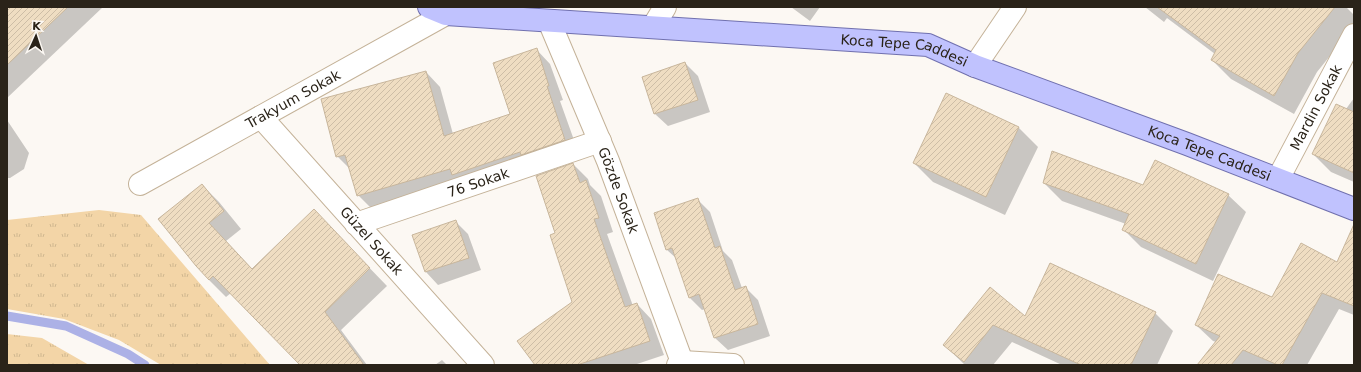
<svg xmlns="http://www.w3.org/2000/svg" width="1361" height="372" viewBox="0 0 1361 372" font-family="'DejaVu Sans',sans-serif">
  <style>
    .grass { fill: url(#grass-tufts) }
    .shadow { fill: #0003 }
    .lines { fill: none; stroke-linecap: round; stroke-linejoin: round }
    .stream { stroke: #acb1e6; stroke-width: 9 }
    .building { fill: url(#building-hatch); stroke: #c8b69c }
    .minor-casing { stroke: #c4b298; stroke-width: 24 }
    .major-casing { stroke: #7070ae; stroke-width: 24 }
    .minor { stroke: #fff; stroke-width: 22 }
    .major { stroke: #c0c2fe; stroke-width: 22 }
    .labels { text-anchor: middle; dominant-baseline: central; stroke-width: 3; stroke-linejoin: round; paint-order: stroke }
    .street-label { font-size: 14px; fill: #2a2319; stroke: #fcf8f3 }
  </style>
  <defs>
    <pattern id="grass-tufts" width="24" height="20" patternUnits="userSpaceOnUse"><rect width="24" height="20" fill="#f3d5a7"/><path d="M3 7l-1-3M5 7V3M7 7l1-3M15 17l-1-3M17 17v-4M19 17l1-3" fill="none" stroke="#d0b78f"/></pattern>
    <pattern id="building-hatch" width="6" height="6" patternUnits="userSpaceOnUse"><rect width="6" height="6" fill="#efddc2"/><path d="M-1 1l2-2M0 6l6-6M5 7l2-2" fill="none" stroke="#cdbda6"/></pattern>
  </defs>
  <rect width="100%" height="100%" fill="#fcf8f3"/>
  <path class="grass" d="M99,210l42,5 129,150h-109l-42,-25 -55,-21 -57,-10v-89z
    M7,334l35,4 47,27h-82z"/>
  <path class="shadow" d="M7,7h96l-96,91z
    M791,7h29l-10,14z
    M1145,7h201l8,8v11l-37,46 -23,42 -63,-35 -19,-19 3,-6 -48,-36 -3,4z
    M536,49l14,15 13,36 -3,1 19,53 -207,55 -14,-14 -8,-26 -13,-13 89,-84 14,15 13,47 58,-19z
    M685,63l13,13 12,36 -42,14 -13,-12 -12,-36z
    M947,94l72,34 19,19 -33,68 -72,-33 -19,-19z
    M1354,98v84l-23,-10 -18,-18z
    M7,120l22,33 -5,16 -14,9h-3z
    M573,164l15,15 2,6 11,11 12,36 -6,2 26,72 4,-2 14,15 13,36 -30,10h-98l38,-63 -18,-68z
    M1044,183l100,4 84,8 18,17 -33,69 -72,-34 -18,-18 3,-5 -64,-23z
    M202,185l17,17 22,27 -15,12 27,29 78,-42 56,58 -46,44 26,35h-71l3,-2 -68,-70 -5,4 -17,-17z
    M697,199l13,13 13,39 9,9 10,28 3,-1 13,13 12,36 -42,14 -13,-12 -10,-29 -3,1 -13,-13 -12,-38 -10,-9z
    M456,222l12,12 13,36 -43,15 -12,-13 -12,-36z
    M1354,248v67l-15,-6 -32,56h-109l18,-23 -3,-1 -17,-16 77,-26 64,-36z
    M990,289l35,28 130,-4 18,18 -16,34h-95l-50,-23 -19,23h-28l-21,-20z
    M442,360l5,5h-12z"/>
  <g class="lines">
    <path class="stream" d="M7,316l59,10 62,28 17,11"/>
  </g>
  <path class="building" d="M7,7h61l-61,58z
    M1157,7h178l-37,46 -24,43 -63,-36 5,-10z
    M537,48l12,38h-2l18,54 -44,15 -1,-3 -68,23 -2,-6 -93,27 -12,-41 -9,2 -15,-58 105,-28 18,65 66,-22 -17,-51z
    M685,62l13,38 -44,14 -12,-37z
    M946,93l73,34 -33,70 -73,-34z
    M1336,104l18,8v61l-42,-19z
    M1052,151l91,34 12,-25 74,34 -33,70 -74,-34 7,-16 -86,-31z
    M573,163l7,20 6,-3 13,38 -5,1 31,88 12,-4 13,38 -73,24h-42l-18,-24 55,-39 -22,-67 5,-2 -19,-57z
    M202,184l22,27 -15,12 43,46 62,-60 56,59 -45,44 39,53h-64l-87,-89 -4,4 -13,-14 -38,-47z
    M698,198l17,50 5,-2 15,44 11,-4 12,38 -44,14 -15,-44 -10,4 -17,-50 -6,2 -12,-37z
    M456,220l13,38 -44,14 -13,-37z
    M1354,224v82l-32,-13 -40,72h-4l-35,-15 -12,15h-34l23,-29 -25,-11 23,-51 54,23 29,-54 36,19z
    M1050,263l106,49 -25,53h-50l-88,-40 -29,37 -21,-17 47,-58 35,29z"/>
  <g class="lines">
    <g class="minor-casing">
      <g id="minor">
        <path id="s1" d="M549,21l59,140 74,201"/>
        <path d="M653,27l12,-20"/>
        <path d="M975,66l40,-59"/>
        <path id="s2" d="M261,117l222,248"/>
        <path id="s3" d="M1278,179l76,-144"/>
        <path id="s4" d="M140,184l306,-170"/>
        <path id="s5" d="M356,224l244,-83"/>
        <path d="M678,365l4,-3 51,3"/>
      </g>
    </g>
    <g class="major-casing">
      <g id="major">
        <path id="s6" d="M429,7l17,7 482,31 47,21 212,78 167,65"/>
      </g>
    </g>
    <use href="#minor" class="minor"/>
    <use href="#major" class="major"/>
  </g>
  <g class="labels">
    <g class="street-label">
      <text stroke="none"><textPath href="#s6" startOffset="479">Koca Tepe Caddesi</textPath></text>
      <text stroke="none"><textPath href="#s4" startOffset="175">Trakyum Sokak</textPath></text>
      <text stroke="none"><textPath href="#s3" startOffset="81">Mardin Sokak</textPath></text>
      <text stroke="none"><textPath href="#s6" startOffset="803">Koca Tepe Caddesi</textPath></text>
      <text stroke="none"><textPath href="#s5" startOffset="129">76 Sokak</textPath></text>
      <text stroke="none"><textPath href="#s1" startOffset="183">Gözde Sokak</textPath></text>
      <text stroke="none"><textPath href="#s2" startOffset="166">Güzel Sokak</textPath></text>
    </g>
  </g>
  <rect width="1361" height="372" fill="none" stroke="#2a2319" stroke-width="16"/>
  <g transform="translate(36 36) rotate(3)" stroke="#fcf8f3" stroke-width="3" paint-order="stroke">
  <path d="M0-3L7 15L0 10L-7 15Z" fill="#2a2319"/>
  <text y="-6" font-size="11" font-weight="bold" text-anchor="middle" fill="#2a2319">K</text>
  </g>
</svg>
